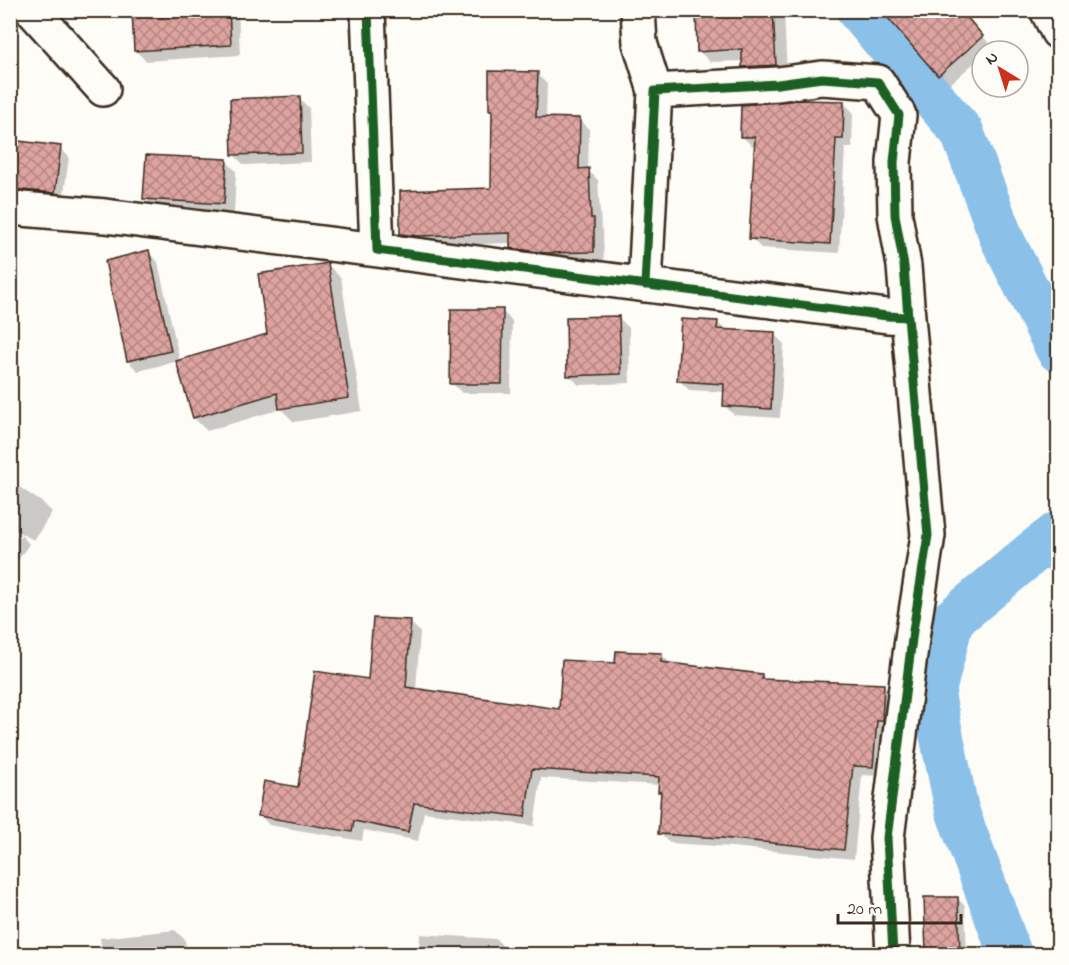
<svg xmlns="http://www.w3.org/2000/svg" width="1069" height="965" viewBox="0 0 1069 965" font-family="'Indie Flower',sans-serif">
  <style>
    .shadow { fill: #0003 }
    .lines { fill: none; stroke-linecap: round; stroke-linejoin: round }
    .canal { stroke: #8bc0e8; stroke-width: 44 }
    .building { fill: url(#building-cross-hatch); stroke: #3b2a1e; stroke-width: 1.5 }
    .minor-casing { stroke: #3b2a1e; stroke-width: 38 }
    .minor { stroke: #fdfcf7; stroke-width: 33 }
    .cycleway-casing { stroke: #fdfcf7; stroke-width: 13 }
    .cycleway { stroke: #1b5e20; stroke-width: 9 }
  </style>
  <defs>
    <pattern id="building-cross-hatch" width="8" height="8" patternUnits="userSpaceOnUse" patternTransform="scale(1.5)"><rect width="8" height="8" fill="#dda3a0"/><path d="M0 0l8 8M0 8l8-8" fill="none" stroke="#b48582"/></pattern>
  </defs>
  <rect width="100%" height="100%" fill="#fdfcf7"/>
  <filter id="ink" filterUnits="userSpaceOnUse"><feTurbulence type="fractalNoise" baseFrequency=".0167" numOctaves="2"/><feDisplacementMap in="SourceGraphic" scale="12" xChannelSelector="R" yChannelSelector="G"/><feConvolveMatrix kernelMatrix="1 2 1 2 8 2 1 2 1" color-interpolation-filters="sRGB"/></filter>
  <g filter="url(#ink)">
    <path class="shadow" d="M133,10h105l2,45 -94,6 -10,-10z
      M697,10h87l3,66 -32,2 -11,-11v-6l-34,1 -11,-11z
      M961,10l31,37 -5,4h-5v5l-33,29 -10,-10z
      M537,74l10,10 -1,35h33l10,10 -1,41 10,10 3,47 2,3 1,32h-47l-35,-4 -10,-10 -1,-5 -82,3 -17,-2 -10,-11 90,-43 1,-77 -3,-3z
      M299,98l10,10 2,54 -67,3 -10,-10z
      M843,102l10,10 -1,36h-7l-6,105 -78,-5 -10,-10 5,-92h-4l-10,-10z
      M10,142l50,6 9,9 -6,44 -53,-1z
      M226,161l10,10 -2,43 -79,-6 -10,-10z
      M148,252l10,10 22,100 89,-26 58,-72 14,14 21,133 -68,11 -13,-13 -74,22 -13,-13 -16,-57 -40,10 -10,-10z
      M502,311l10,10 -1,72h-49l-10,-10z
      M619,318l10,10 1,55 -51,2 -10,-10z
      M717,322l9,9 48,3 10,10 -4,74 -46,-3 -10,-10 1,-13 -36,-2 -10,-10z
      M10,481l33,22 9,9 -18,28 -24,-12z
      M10,536h12l7,8 -19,28z
      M410,622l10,10 -4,58 144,21 57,-47 44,-10 10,10 91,11 5,6 116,4 10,10 -11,81 -20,-1 -8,84 -122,-12 -62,-4 -10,-9 2,-40 -3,-3 1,-6 -119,-7 -7,48 -110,-14 -6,29 -54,-11 -2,11 -93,-16 -9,-10 39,-26z
      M957,898l8,8 2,48h-40l-1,-55z
      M175,930l10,10 2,14h-85l-2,-16z
      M420,934l76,5 10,10 -1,5h-86z"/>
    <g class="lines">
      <path class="canal" d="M858,10l104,122 40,107 56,111
        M1010,954l-53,-144 -24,-115 19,-75 81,-68 25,-19"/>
    </g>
    <path class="building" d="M132,10h97l2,35 -97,6z
      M696,10h77l3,55 -34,2v-18l-45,3z
      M881,10h80l22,26 -45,40z
      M489,71l49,1 -2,45 44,1 -1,51 10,-1 2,50h3v34l-48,1 -36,-5v-15l-92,3 -18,-2v-43l91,-3 1,-78h-3z
      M300,96l2,57 -70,2 -2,-56z
      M799,100l45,1 -1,38h-7l-6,105 -81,-5 6,-102h-15l1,-32z
      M10,140l51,6 -6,47 -45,-4z
      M146,155l81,4 -3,45 -81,-5z
      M149,250l22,101 -44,10 -22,-100z
      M328,263l21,135 -70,11 -2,-16 -84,25 -17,-57 91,-27 -9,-60z
      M451,309h52l-1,75h-52z
      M619,316l2,58 -54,2 -1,-59z
      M681,319l37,2 -1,8 58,3 -4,77 -48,-3 1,-22 -47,-3z
      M373,618l38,2 -5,67 153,22 3,-49 53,3 1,-12 46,2 -1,9 101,12v5l122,5 -2,37h-5l-4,46 -20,-1 -9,84 -123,-12 -63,-4 3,-42h-3l1,-15 -127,-8 -7,48 -111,-14 -6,29 -54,-11 -2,11 -94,-16 6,-35 34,6 17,-116 53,8z
      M924,897h34l2,57h-34z"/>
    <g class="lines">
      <g class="minor-casing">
        <path id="minor" d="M32,10l71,79
          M368,10l9,240 510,66 21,1 -4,-51 -9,-51 -1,-53 5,-47 -21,-33 -56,-4 -44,6 -123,7 -10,194
          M638,10l2,33 15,48
          M1047,10l11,22
          M10,208l95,8 272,34
          M893,954l-6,-116 26,-207 15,-96 -20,-218"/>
      </g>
      <use href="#minor" class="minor"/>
      <g class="cycleway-casing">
        <path id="cycleway" d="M368,10l9,240 510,66 21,1 -4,-51 -9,-51 -1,-53 5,-47 -21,-33 -56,-4 -44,6 -123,7 -10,194
          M893,954l-6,-116 26,-207 15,-96 -20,-218"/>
      </g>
      <use href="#cycleway" class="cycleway"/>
    </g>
  </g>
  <rect width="1069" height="965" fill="none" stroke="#fdfcf7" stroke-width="36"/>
  <rect x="18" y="18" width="1033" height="929" fill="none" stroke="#3b2a1e" stroke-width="2" filter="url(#ink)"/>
  <g transform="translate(1000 69) rotate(322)"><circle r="28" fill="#fdfcf7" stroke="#afa8a0" stroke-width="1.5"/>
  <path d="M0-4.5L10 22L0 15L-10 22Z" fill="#c8321e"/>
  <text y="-9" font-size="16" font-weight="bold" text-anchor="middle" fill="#3b2a1e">N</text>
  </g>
  <path d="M838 914v9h123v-9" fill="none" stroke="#3b2a1e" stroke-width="3"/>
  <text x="847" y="914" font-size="18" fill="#3b2a1e" stroke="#fdfcf7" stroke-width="4.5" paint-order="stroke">20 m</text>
</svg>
